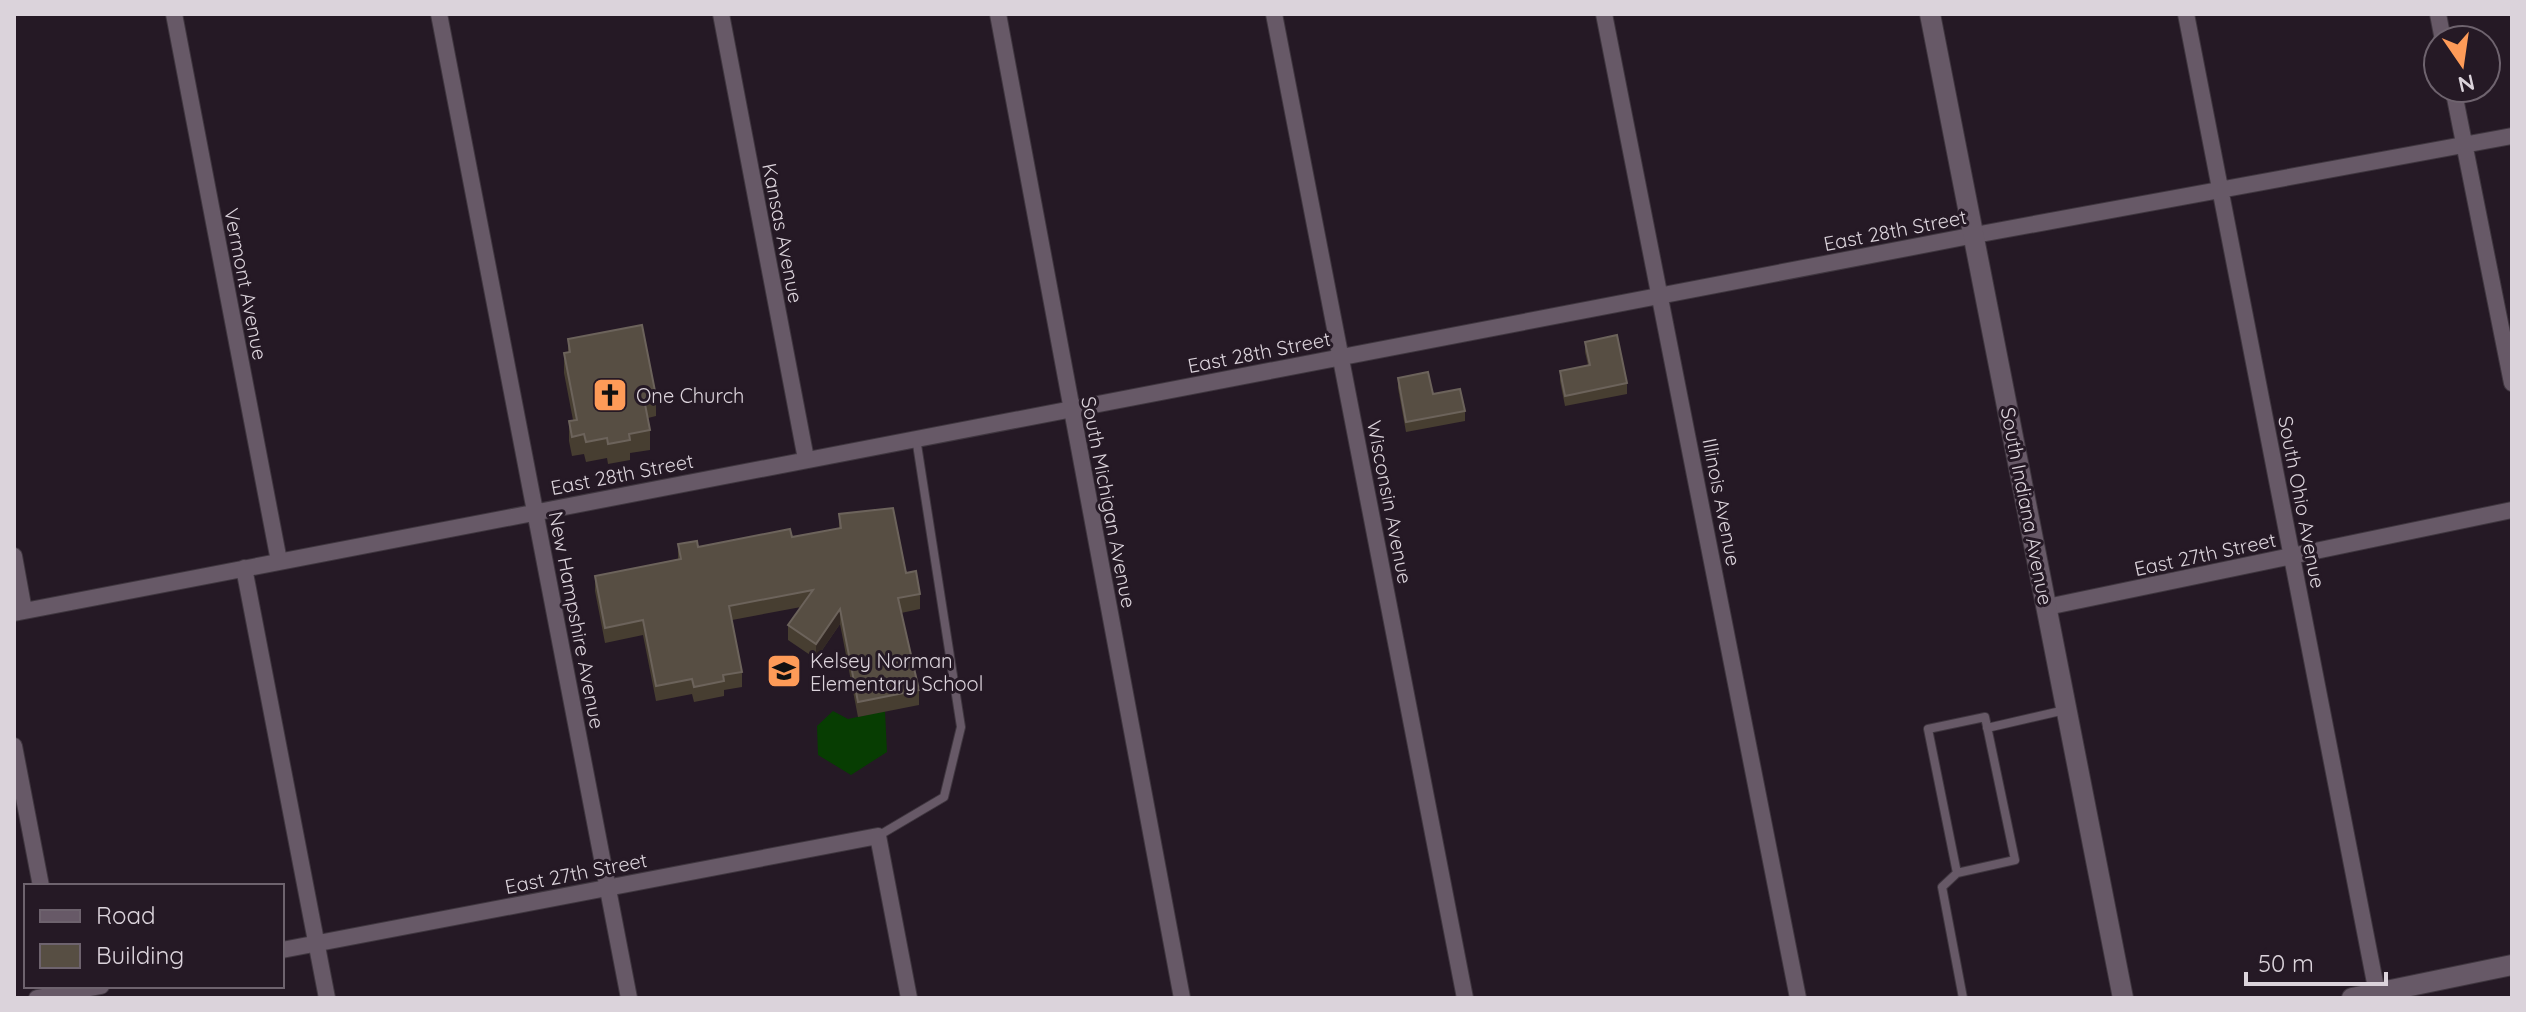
<svg xmlns="http://www.w3.org/2000/svg" width="2526" height="1012" viewBox="0 0 2526 1012" font-family="Quicksand,sans-serif">
  <style>
    .green { fill: #073d02 }
    .lines { fill: none; stroke-linecap: round; stroke-linejoin: round }
    .service-casing { stroke: #3f363f; stroke-width: 10 }
    .minor-casing { stroke: #3f363f; stroke-width: 18 }
    .tertiary-casing { stroke: #3f363f; stroke-width: 22 }
    .service { stroke: #675967; stroke-width: 8 }
    .minor { stroke: #675967; stroke-width: 16 }
    .tertiary { stroke: #675967; stroke-width: 20 }
    .wall { fill: #473e31 }
    .shaded-wall { fill: #332924 }
    .building { fill: #574e43; stroke: #6c635b; stroke-width: 2 }
    .labels { text-anchor: middle; dominant-baseline: central; stroke-width: 6; stroke-linejoin: round; paint-order: stroke }
    .street-label { font-size: 20px; fill: #dbd3db; stroke: #251925 }
    .poi-label { font-size: 20px; fill: #dbd3db; stroke: #251925; text-anchor: start }
  </style>
  <rect width="100%" height="100%" fill="#251925"/>
  <path class="green" d="M833,711l15,8 37,-8 2,41 -36,23 -33,-20 -1,-29z"/>
  <g class="lines">
    <g class="service-casing">
      <path id="service" d="M1987,728l78,-18
        M878,836l66,-39 17,-70 -45,-289
        M1957,873l-29,-144 57,-12 30,143 -58,13 -15,14 21,111"/>
    </g>
    <g class="minor-casing">
      <path id="minor" d="M174,14l105,547
        M439,14l190,984
        M721,14l85,445
        M998,14l184,984
        M1274,14l191,984
        M1604,14l194,984
        M2186,14l192,984
        M2438,14l5,26
        M2453,88l59,295
        M14,556l10,55
        M244,568l83,430
        M2047,607l465,-97
        M14,613l1961,-378 537,-99
        M14,746l27,140
        M282,950l596,-114 31,162
        M37,998l64,-12"/>
    </g>
    <g class="tertiary-casing">
      <path id="tertiary" d="M1930,14l193,984
        M2352,998l160,-33"/>
    </g>
    <use href="#service" class="service"/>
    <use href="#minor" class="minor"/>
    <use href="#tertiary" class="tertiary"/>
  </g>
  <path class="wall" d="M568,339l88,57v20l-8,2 2,12v20l-20,3v7l-22,4 -1,-6 -21,4 -2,-8 -12,2 -3,-15v-20l4,-1 -9,-47v-20h4z
    M1585,342l42,41v11l-62,12 -5,-25v-10l28,-6 -3,-13z
    M1398,378l35,16 32,17v10l-59,11 -8,-44z
    M839,514l67,59 14,21v15l-19,4 18,77v15l-61,12 -18,-93 -24,35 -28,-19v-15l13,-18 -69,13 10,52v15l-18,3v6l-30,6 -2,-8 -36,7 -13,-66 -38,8 -10,-52v-15l83,-17v-15l20,3 94,-10 47,-9z"/>
  <path class="shaded-wall" d="M840,609v15l-24,35v-15z"/>
  <path class="building" d="M642,325l14,71 -12,3 6,31 -21,4 1,6 -22,4 -1,-6 -21,4 -2,-8 -12,3 -3,-16 8,-1 -13,-67 6,-1 -2,-13z
    M1617,335l10,48 -62,13 -5,-25 30,-6 -5,-23z
    M1428,372l5,22 27,-5 5,22 -59,11 -8,-44z
    M893,508l13,65 10,-2 4,23 -22,4 21,92 -61,12 -18,-93 -24,35 -28,-19 25,-35 -84,16 13,66 -19,3 1,6 -30,6 -2,-8 -36,7 -13,-66 -38,8 -10,-52 86,-17 -3,-15 19,-3 1,6 92,-18 2,8 49,-9 -2,-14z"/>
  <defs>
    <g id="church-square" transform="scale(1.8)"><rect x="-9" y="-9" width="18" height="18" rx="4" fill="#fe9b58" stroke="#251925"/><path d="M-1.2-6h2.4v3.5h3.3v2.4h-3.3V6h-2.4V-.1h-3.3v-2.4h3.3Z" fill="#111"/></g>
    <g id="school-square" transform="scale(1.8)"><rect x="-9" y="-9" width="18" height="18" rx="4" fill="#fe9b58" stroke="#251925"/><path d="M0-5L7-2L0 1L-7-2ZM-4 1L0 2.5L4 1V4Q0 6-4 4Z" fill="#111"/></g>
  </defs>
  <g fill-rule="evenodd">
    <use href="#church-square" x="610" y="395"/>
    <use href="#school-square" x="784" y="671"/>
  </g>
  <g class="labels">
    <g class="street-label">
      <text transform="translate(1895 230) rotate(-11)">East 28th Street</text>
      <text transform="translate(783 233) rotate(79)">Kansas Avenue</text>
      <text transform="translate(246 284) rotate(79)">Vermont Avenue</text>
      <text transform="translate(1259 352) rotate(-11)">East 28th Street</text>
      <text transform="translate(622 474) rotate(-11)">East 28th Street</text>
      <text transform="translate(1109 502) rotate(79)">South Michigan Avenue</text>
      <text transform="translate(1390 502) rotate(79)">Wisconsin Avenue</text>
      <text transform="translate(1722 502) rotate(79)">Illinois Avenue</text>
      <text transform="translate(2302 502) rotate(79)">South Ohio Avenue</text>
      <text transform="translate(2027 506) rotate(79)">South Indiana Avenue</text>
      <text transform="translate(2205 554) rotate(-12)">East 27th Street</text>
      <text transform="translate(577 620) rotate(79)">New Hampshire Avenue</text>
      <text transform="translate(576 873) rotate(-11)">East 27th Street</text>
    </g>
    <g class="poi-label">
      <text x="636" y="395">One Church</text>
      <text x="810" y="660">Kelsey Norman<tspan x="810" dy="23">Elementary School</tspan></text>
    </g>
  </g>
  <rect width="2526" height="1012" fill="none" stroke="#dbd3db" stroke-width="32"/>
  <rect x="24" y="884" width="260" height="104" fill="#251925" stroke="#6e636e" stroke-width="2"/>
  <rect x="40" y="910" width="40" height="12" fill="#675967" stroke="#6e636e" stroke-width="2"/>
  <text x="96" y="924" font-size="24" fill="#dbd3db">Road</text>
  <rect x="40" y="944" width="40" height="24" fill="#574e43" stroke="#6e636e" stroke-width="2"/>
  <text x="96" y="964" font-size="24" fill="#dbd3db">Building</text>
  <g transform="translate(2462 64) rotate(167)"><circle r="38" fill="#251925" stroke="#6e636e" stroke-width="2"/>
  <path d="M0-6L14 30L0 20L-14 30Z" fill="#fe9b58"/>
  <text y="-12" font-size="22" font-weight="bold" text-anchor="middle" fill="#dbd3db">N</text>
  </g>
  <path d="M2246 972v12h140v-12" fill="none" stroke="#dbd3db" stroke-width="4"/>
  <text x="2258" y="972" font-size="24" fill="#dbd3db" stroke="#251925" stroke-width="6" paint-order="stroke">50 m</text>
</svg>
